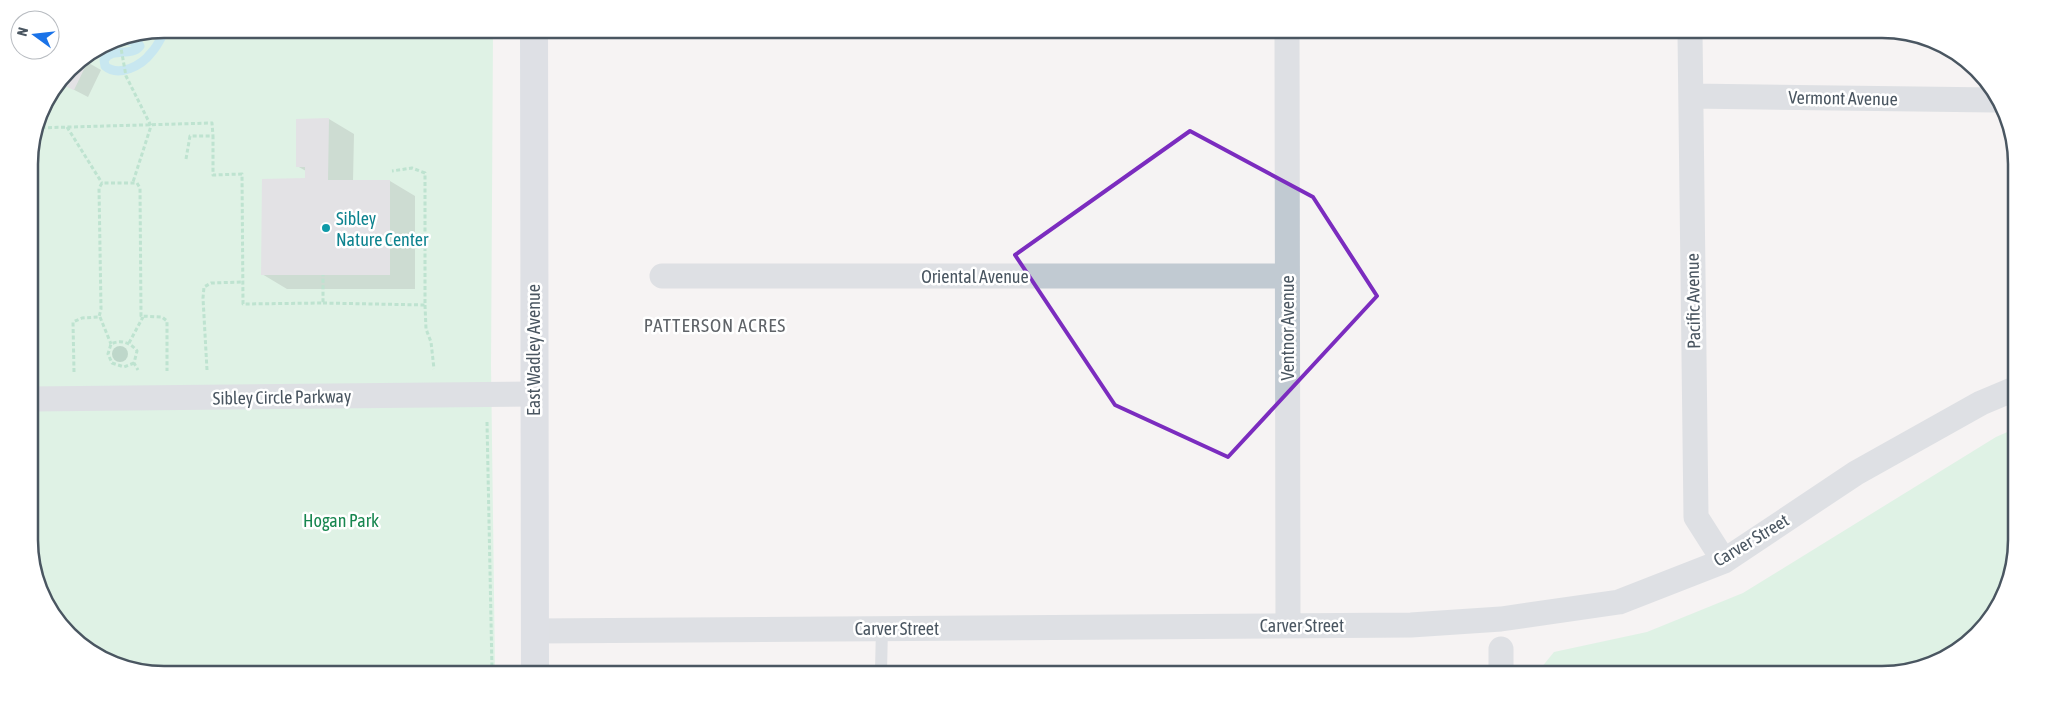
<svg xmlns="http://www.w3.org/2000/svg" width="2045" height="703" viewBox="0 0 2045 703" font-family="'Asap Condensed',sans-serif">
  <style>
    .green { fill: #c3f1d5 }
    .shadow { fill: #0003 }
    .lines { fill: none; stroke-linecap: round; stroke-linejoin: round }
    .stream { stroke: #90daee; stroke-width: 9 }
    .building { fill: #cdcfd5 }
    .path { stroke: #7ad0a6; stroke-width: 3; stroke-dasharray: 4 2.5; stroke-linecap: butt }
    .lane { stroke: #c1cad2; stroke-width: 12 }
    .street { stroke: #c1cad2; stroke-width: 25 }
    .secondary { stroke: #c1cbd6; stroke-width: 28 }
    .tree { fill: #7bb799 }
    .marked { fill: none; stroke: #7b2cbf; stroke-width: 4; stroke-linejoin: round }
    .culture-dot { fill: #0f9aa8; stroke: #fff; stroke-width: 2 }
    .labels { text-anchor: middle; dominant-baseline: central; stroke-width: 5; stroke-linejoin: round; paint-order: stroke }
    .street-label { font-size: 18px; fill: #4a5661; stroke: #fff }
    .culture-label { font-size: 18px; fill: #0d838f; stroke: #fff; text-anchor: start }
    .park-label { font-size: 18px; fill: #17864f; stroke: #fff }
    .neighbourhood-label { font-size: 19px; letter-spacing: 1px; fill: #5f6368; stroke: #fff }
    .rim { fill: none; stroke: #4a5661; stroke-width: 2.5 }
  </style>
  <rect width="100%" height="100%" fill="#f5f3f3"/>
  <path class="green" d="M163,29l330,1 -2,336 4,305 -367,-1 -66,-41 -31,-63 -2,-411 10,-44 29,-43 44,-29z
    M2012,430v145l-18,39 -30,32 -74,28 -353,-1 17,-21 93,-20 96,-39 253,-156z"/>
  <path class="shadow" d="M163,29l-2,5 -8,-3z
    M87,62l14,8 -13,27 -29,-15z
    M329,119l25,15 -1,47h37l25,15v93h-128l-25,-15 44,-94v-9l-9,-5v-46z"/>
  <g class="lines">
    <path class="stream" d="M117,38l21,5 2,3c-10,12 -27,0 -36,14l1,6c14,12 37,-1 46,-13 7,-7 10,-16 15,-24"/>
  </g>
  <path class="building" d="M82,58l6,3 -14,29 -16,-7 10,-15z
    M329,118l-1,62h62v95h-129l1,-96 43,-1v-11h-9v-48z"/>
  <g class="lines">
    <path class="path" d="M119,37l7,39 25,50 -18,56
      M67,127l35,56
      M35,128l177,-5 1,13
      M186,159l4,-23h23v39l29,-1 1,130 80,-1v-28
      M323,303l102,2v-132l-13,-5 -20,3
      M425,305l1,24 5,13 3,27
      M100,317l11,27
      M129,343l14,-26
      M134,363l-10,4 -12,-4 -4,-9 3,-10c10,-5 20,-1 26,7l-3,12 4,7
      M207,370l-4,-72 1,-11 7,-4 32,-1
      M74,372l-1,-50 9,-4 17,-1 2,-8 -2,-121 3,-5h35l3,5 1,128 21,1 5,4v50
      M487,422l5,248"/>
    <path class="lane" d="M881,671l1,-43"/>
    <path class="street" d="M1287,32l1,593
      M1690,33l6,484 28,44
      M1691,96l304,4
      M662,276h625
      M30,399l503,-5
      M535,631l876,-6 90,-6 118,-17 105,-41 132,-88 125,-70 31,-13
      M1501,649v24"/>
    <path class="secondary" d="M534,30l1,641"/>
  </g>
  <circle class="tree" cx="120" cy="354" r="8"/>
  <path d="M0 0H2045V703H0ZM1190,131l123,66 64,99 -149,161 -113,-52 -100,-150z" fill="#f5f3f3" fill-opacity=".55" fill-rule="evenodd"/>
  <path class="marked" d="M1190,131l123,66 64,99 -149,161 -113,-52 -100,-150z"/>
  <circle class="culture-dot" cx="326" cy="228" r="5"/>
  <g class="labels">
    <g class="street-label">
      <text transform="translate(1843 98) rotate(1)">Vermont Avenue</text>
      <text x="975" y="276">Oriental Avenue</text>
      <text transform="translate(1693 301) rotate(-91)">Pacific Avenue</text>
      <text transform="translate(1287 328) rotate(-90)">Ventnor Avenue</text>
      <text transform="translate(533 350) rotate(-90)">East Wadley Avenue</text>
      <text transform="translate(282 397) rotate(-1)">Sibley Circle Parkway</text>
      <text transform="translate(1751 540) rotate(-31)">Carver Street</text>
      <text x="1302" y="625">Carver Street</text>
      <text x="897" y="628">Carver Street</text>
    </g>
    <g class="culture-label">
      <text x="336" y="218">Sibley<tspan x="336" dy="21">Nature Center</tspan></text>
    </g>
    <g class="park-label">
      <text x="341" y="520">Hogan Park</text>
    </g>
    <g class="neighbourhood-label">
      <text x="715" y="325">PATTERSON ACRES</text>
    </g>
  </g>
  <path d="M0 0H2045V703H0ZM164 38H1882A126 126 0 0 1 2008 164V540A126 126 0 0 1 1882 666H164A126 126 0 0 1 38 540V164A126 126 0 0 1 164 38Z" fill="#fff" fill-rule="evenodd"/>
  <path class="rim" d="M164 38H1882A126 126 0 0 1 2008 164V540A126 126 0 0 1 1882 666H164A126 126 0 0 1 38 540V164A126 126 0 0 1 164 38Z"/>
  <g transform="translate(35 35) rotate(285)"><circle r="24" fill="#ffffff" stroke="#b7bbc0"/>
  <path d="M0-4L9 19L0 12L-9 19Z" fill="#1a73e8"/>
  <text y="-8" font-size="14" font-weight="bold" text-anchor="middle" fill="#4a5661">N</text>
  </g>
</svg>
